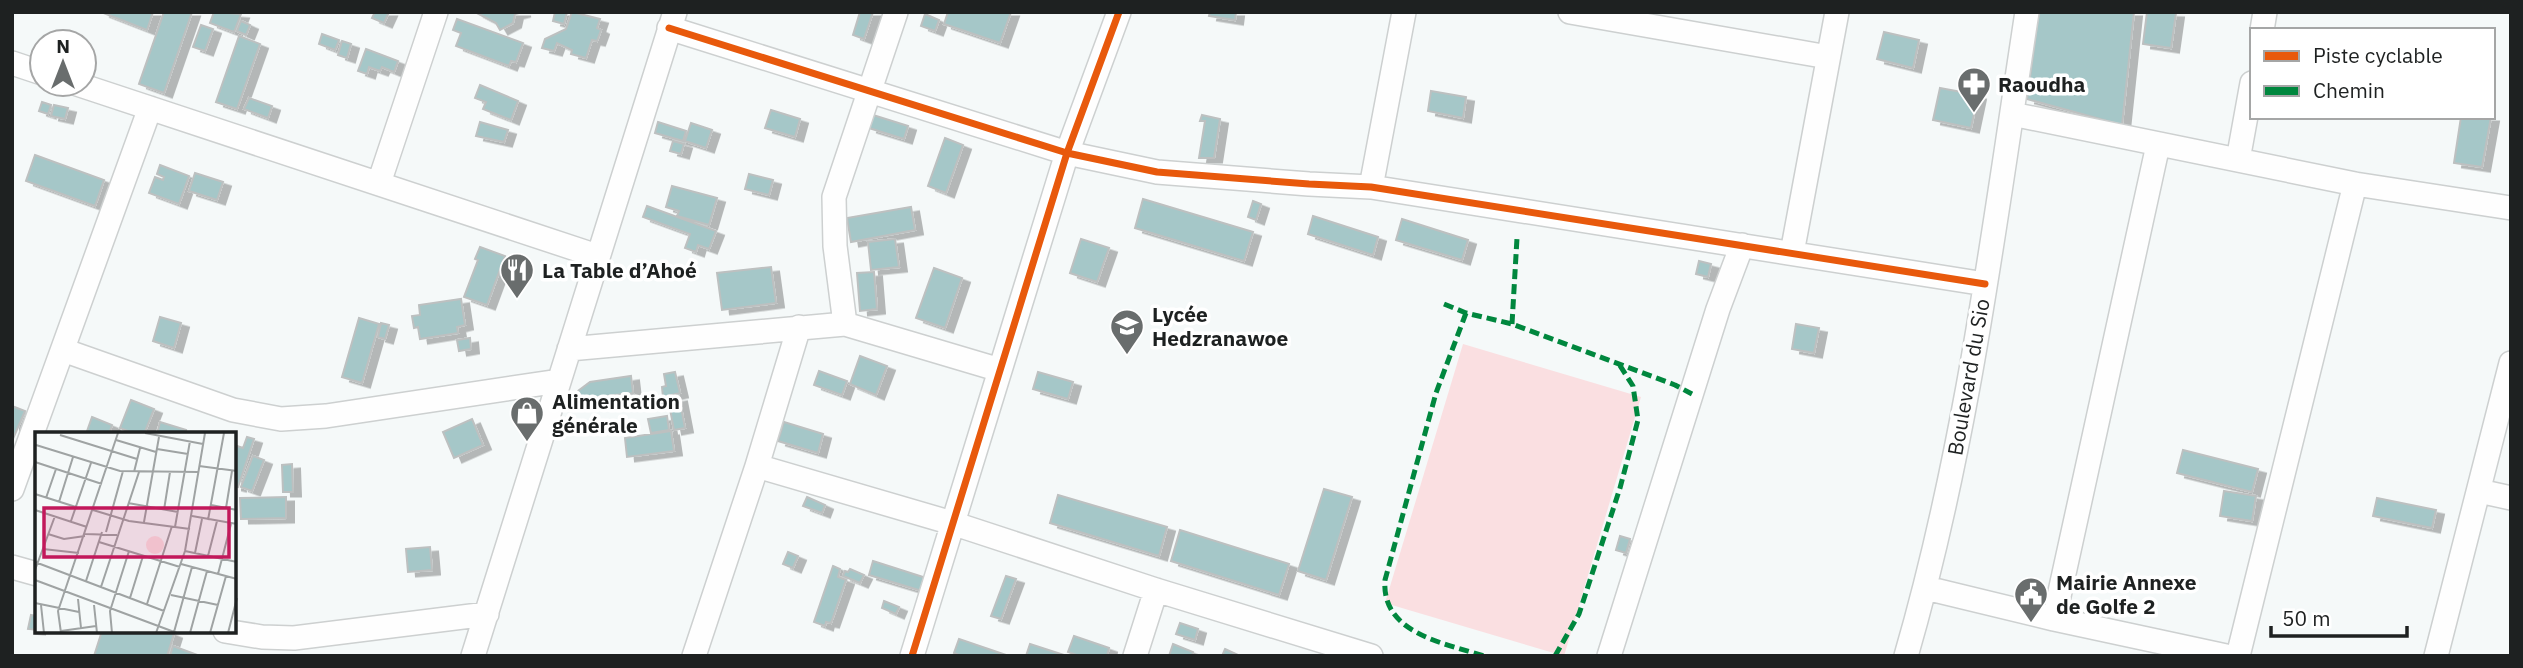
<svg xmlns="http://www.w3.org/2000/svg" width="2523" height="668" viewBox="0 0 2523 668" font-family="'IBM Plex Sans',sans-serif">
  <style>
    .green { fill: #fadfe1 }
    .building { fill: #a5c7c8; stroke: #bdc0c0; stroke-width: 2; filter: url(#shadow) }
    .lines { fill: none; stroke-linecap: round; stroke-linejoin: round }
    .minor-casing { stroke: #cdd0d0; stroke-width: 26 }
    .minor { stroke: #fefefe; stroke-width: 23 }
    .quiet { stroke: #00873e; stroke-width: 5; stroke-dasharray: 10 5; stroke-linecap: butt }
    .cycleway-casing { stroke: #fff; stroke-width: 11 }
    .cycleway { stroke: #e8590c; stroke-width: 7 }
    .labels { text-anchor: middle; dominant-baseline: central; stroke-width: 7; stroke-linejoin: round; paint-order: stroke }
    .poi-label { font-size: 21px; font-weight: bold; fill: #1e2121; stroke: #fff; text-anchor: start }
    .street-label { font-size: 21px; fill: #1e2121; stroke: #fff }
    .inset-road { fill: none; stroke: #9fa3a3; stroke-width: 2 }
    .view { fill: #c2185b; fill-opacity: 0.15; stroke: #c2185b; stroke-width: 3.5 }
    .inset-edge { fill: none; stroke: #1e2121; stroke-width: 3.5 }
  </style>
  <defs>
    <filter id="shadow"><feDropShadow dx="8" dy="4.5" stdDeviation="0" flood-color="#0004"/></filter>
  </defs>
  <rect width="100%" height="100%" fill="#f5f9f9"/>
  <path class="green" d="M1463,344l178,53 -77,259 -179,-53z"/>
  <path class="building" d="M101,12h52l-6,18z
    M164,12h28l-28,81 -25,-9z
    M214,12l27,2 -7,18 -24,-9z
    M375,12h14l-5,11 -12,-5z
    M475,12h48l-8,2 -2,9 -13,7 -4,-7z
    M555,12h12l-3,12 -11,-3z
    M572,12l28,7 -3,9 4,2 -4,11 -5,-1 -6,18 -15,-4 1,-4 -15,-7 -3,8 -12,-3 3,-9 21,-10z
    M860,12h13l-9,27 -11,-4z
    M948,12h63l-11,31 -56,-19z
    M1210,12h26l-1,8 -26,-4z
    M2039,12h95l-12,113 -95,-26z
    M2147,12l29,1 -5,35 -28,-4z
    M925,14l14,6 -4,11 -14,-5z
    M457,19l66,24 -7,19 -5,-1 -2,5 -53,-20 5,-13 -8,-3z
    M241,21l9,4 -4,10 -9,-4z
    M201,25l12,4 -8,22 -12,-4z
    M1884,32l35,8 -6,28 -36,-9z
    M322,34l17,6 -4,10 -16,-6z
    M239,36l21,8 -23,65 -21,-7z
    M342,41l9,3 -4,14 -9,-3z
    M366,49l32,12 -4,11 -12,-5 -2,4 -11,-4 -2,7 -9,-3z
    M480,85l38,16 -7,19 -28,-11 3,-7 -11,-4z
    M1940,88l38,7 -7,33 -38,-8z
    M1431,91l35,6 -3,21 -35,-7z
    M249,98l23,8 -4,12 -24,-9z
    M42,102l9,3 -3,9 -9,-3z
    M54,105l14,3 -3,11 -14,-3z
    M771,110l29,9 -5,18 -30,-9z
    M873,115l35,11 -4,13 -35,-11z
    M1202,115l18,4 -6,39h-15l6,-37h-5z
    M2461,117h30l-9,50 -28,-4z
    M480,122l28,8 -4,12 -28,-6z
    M658,122l28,9 -3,10 -28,-8z
    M691,123l21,7 -6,18 -21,-7z
    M945,138l18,7 -17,48 -18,-7z
    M673,141l11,3 -3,10 -11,-3z
    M35,155l69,25 -9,26 -69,-25z
    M160,165l29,11 -10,28 -30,-11 6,-16 8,3 1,-3 -7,-3z
    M195,173l28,9 -6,18 -28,-9z
    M749,174l24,6 -4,15 -24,-6z
    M672,186l45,12 -8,27 -32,-9 2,-5 -13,-4z
    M1143,199l110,33 -9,29 -109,-33z
    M1253,201l8,3 -5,16 -8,-3z
    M647,206l69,25 -7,18 -11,-4 -2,7 -11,-4 5,-14 -47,-17z
    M911,207l4,23 -64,12 -4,-24z
    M1313,216l65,21 -5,18 -65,-21z
    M1402,219l66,21 -6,20 -66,-20z
    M895,239l4,28 -28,3 -3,-28z
    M1081,239l28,9 -12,34 -27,-9z
    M480,247l25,9 -18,49 -23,-8 14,-37 -3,-1z
    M1699,261l12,3 -3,13 -12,-3z
    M771,267l5,36 -54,7 -5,-37z
    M934,268l28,10 -17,50 -29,-10z
    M874,272l3,37 -17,2 -3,-38z
    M461,299l4,26 -8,2 1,6 -38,6 -2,-12 -4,1 -2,-12 8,-1 -1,-10z
    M160,317l21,6 -7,25 -21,-7z
    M359,318l20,6 -17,59 -20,-6z
    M381,323l8,2 -4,14 -7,-2z
    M1796,324l23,4 -5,25 -22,-4z
    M470,338l1,11 -12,2 -2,-11z
    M860,356l27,10 -11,29 -26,-11z
    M819,371l28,10 -5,14 -28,-10z
    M675,372l5,21 -17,4 -1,-10 4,-1 -2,-12z
    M1038,372l35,10 -5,17 -35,-10z
    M631,376l2,17 -54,6 -1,-8 12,-9z
    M679,397l6,31 -11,2 -4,-21 -6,1 -2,-10z
    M131,400l23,9 -10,25h-9l-15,-6z
    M12,406l13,5 -13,30z
    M667,416l2,14 -18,3 -3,-14z
    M92,417l20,8 -3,9h-23z
    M472,419l11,26 -29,13 -11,-26z
    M160,422l26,8 -1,4h-28z
    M784,422l39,12 -5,19 -40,-12z
    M671,431l3,20 -47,6 -2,-19z
    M247,437l7,2 -16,48 -4,-1v-41l9,3z
    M2183,450l75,19 -6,23 -75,-19z
    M253,456l11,4 -12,31 -11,-4z
    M292,464l1,28h-10l-1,-27z
    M1324,489l28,8 -26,83 -28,-9z
    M2224,491l32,5 -4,25 -32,-5z
    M1058,495l109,32 -8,29 -109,-33z
    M286,497v21l-45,1 -1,-21z
    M807,497l18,8 -3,8 -19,-7z
    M2377,498l59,12 -4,18 -59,-12z
    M1180,530l109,34 -10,31 -108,-34z
    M1620,536l10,3 -4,14 -10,-3z
    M430,547l2,23 -24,2 -2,-23z
    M788,552l10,4 -5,12 -10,-4z
    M873,561l53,17 -4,13 -53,-16z
    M833,566l7,3 -2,8 8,3 -15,43 -5,-1 -1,4 -11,-4z
    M850,569l14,6 -4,8 -17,-7 2,-5 3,1z
    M1006,576l10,3 -15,40 -10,-3z
    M884,601l15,6 -3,7 -14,-6z
    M31,615l6,1v14l-9,-1z
    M1180,623l18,6 -3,11 -19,-6z
    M102,631h65l7,3 -7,22h-73z
    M1074,636l35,12 -2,8h-28l-11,-4z
    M959,639l50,17h-48l-7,-3z
    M1030,644l37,12h-41z
    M1173,644l20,8 -1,4h-23z
    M173,646l27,10h-30z
    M1225,649l15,7h-18z"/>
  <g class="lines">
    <g class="minor-casing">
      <path id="minor" d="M1570,12l258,45
        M669,28l398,125 90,19 152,12 62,3 614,97
        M2262,30l3,-18
        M12,63l30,10
        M77,84l520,172
        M2012,114l343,70 156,24
        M2238,160l14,-77
        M379,183l57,-171
        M1371,187l33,-175
        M1792,253l45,-241
        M845,324l-10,-78 -1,-49 62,-185
        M569,349l276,-25 155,46
        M63,350l170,60 48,9 45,-3 233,-35
        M757,466l195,57 204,67 215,66
        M12,489l138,-381
        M2479,491l32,7
        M12,567l25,7
        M1926,588l128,31 172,37
        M2054,619l104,-474
        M225,631l37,6 32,1 193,-24
        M473,656l202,-644
        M694,656l63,-190 42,-139
        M912,656l155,-503 52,-141
        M1135,656l21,-66
        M1609,656l109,-347 24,-64
        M1906,656c61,-210 88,-429 121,-644
        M2238,656l117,-472
        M2436,656l75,-293"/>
    </g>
    <use href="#minor" class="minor"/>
    <path class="quiet" d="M1444,304l22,9 46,11 163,61 17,9
      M1466,313l-30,80 -51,187c-4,54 60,63 99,76
      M1512,324l5,-86
      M1555,656l24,-42 41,-126 18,-68 -5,-34 -14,-22"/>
    <g class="cycleway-casing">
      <path id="cycleway" d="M669,28l398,125 90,19 152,12 62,3 614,97
        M912,656l155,-503 52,-141"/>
    </g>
    <use href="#cycleway" class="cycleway"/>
  </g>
  <defs>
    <g id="pharmacy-pin" transform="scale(1.75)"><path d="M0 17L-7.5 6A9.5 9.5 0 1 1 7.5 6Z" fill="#696d6d" stroke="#fff"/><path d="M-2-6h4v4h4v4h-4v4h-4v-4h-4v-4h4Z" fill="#fff"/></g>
    <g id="restaurant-pin" transform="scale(1.75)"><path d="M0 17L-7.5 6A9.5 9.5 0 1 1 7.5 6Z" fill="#696d6d" stroke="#fff"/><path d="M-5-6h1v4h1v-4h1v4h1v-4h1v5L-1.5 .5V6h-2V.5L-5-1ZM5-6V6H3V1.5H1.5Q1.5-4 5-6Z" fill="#fff"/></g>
    <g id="school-pin" transform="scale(1.75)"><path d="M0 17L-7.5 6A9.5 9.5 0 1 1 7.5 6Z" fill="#696d6d" stroke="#fff"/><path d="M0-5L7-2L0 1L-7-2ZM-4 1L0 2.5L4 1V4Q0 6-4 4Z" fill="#fff"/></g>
    <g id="shop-pin" transform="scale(1.75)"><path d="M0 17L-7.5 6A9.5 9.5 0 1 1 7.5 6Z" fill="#696d6d" stroke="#fff"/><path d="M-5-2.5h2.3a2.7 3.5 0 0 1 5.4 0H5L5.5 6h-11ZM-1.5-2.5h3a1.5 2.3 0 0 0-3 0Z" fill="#fff"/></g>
    <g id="civic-pin" transform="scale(1.75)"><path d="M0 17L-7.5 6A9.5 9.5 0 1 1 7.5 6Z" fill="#696d6d" stroke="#fff"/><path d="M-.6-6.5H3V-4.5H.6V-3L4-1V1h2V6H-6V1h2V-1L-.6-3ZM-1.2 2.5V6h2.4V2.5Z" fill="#fff"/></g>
  </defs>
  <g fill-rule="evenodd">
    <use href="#pharmacy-pin" x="1974" y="84"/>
    <use href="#restaurant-pin" x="517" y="270"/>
    <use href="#school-pin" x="1127" y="326"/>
    <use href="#shop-pin" x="527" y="413"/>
    <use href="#civic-pin" x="2031" y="594"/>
  </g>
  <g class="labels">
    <g class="poi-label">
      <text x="1998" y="84">Raoudha</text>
      <text x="542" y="270">La Table d’Ahoé</text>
      <text x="1152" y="314">Lycée<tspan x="1152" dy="24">Hedzranawoe</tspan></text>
      <text x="552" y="401">Alimentation<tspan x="552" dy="24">générale</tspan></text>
      <text x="2056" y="582">Mairie Annexe<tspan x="2056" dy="24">de Golfe 2</tspan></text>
    </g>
    <g class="street-label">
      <text transform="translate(1968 377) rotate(-80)">Boulevard du Sio</text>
    </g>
  </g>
  <g transform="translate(35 432)">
    <rect width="201" height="201" fill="#f5f9f9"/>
    <path d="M111 113a9 9 0 1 1 18 0a9 9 0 1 1-18 0Z" fill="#fadfe1"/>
    <path class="inset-road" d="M110,1l58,11M25,3l77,24M81,8l40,12M1,13l84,26 78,1M122,17l31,5M0,30l67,22M164,34l38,5M99,40l6,-24M0,62l41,13M11,66l10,-29M24,70l14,-45M93,71l50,9M176,73l26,5M191,76l6,-37M0,78l52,17M58,78l36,11 61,8M129,78l6,-38M157,84l45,8M173,88l16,-87M36,89l20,-58M109,90l15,-85M140,95l15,-86M71,100l17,-61M13,102l16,5 21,-3M50,102l32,1M64,110l81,25M8,117l36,4M150,119l52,11M160,121l7,-34M173,124l9,-35M0,130l129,49M146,132l56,15M0,138l20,-54M183,142l13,-50M0,148l142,53M51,149l16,-49M66,155l38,-115M136,163l47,10M95,166l13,-42M43,167l3,29M0,171l44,9M112,172l25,-78M6,173l3,28M59,173l3,28M26,199l35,-5M139,200l18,-65M26,201l-3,-22 60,-178M77,201l-2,-22 19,-60M121,201l29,-82 20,-118M155,201l17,-62M175,201l16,-57M193,201l9,-35"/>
    <path class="view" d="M9,76h185v49h-185z"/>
    <rect width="201" height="201" class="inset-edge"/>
  </g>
  <rect width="2523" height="668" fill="none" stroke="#1e2121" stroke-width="28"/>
  <rect x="2250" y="28" width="245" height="91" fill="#ffffff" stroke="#a5a6a6" stroke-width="2"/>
  <rect x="2264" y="51" width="35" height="10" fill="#e8590c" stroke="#a5a6a6" stroke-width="2"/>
  <text x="2313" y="63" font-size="21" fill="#1e2121">Piste cyclable</text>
  <rect x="2264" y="86" width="35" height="10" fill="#00873e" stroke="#a5a6a6" stroke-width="2"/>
  <text x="2313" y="98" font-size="21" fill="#1e2121">Chemin</text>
  <g transform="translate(63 63)"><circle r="33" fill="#ffffff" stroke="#a5a6a6" stroke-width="2"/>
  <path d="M0-5L12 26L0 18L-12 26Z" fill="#696d6d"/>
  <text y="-10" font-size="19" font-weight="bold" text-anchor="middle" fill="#1e2121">N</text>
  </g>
  <path d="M2271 626v10h136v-10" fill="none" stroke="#1e2121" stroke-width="3.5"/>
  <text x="2282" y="626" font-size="21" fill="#1e2121" stroke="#ffffff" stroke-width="5" paint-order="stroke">50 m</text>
</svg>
